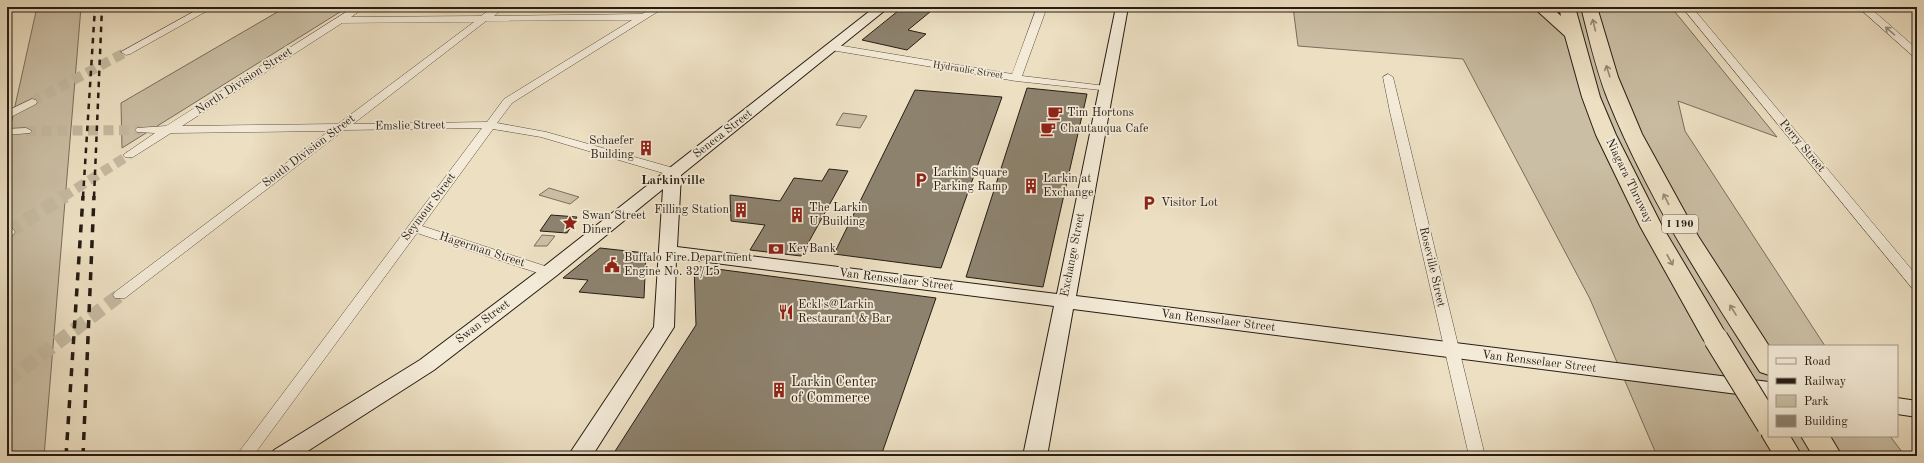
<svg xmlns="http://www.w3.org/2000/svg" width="1924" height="463" viewBox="0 0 1924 463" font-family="'Old Standard TT',serif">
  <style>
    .green { fill: #cabea4; stroke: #786e5c }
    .building { fill: #8d826e; stroke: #261d14 }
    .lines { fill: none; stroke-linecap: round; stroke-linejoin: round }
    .street-tunnel-far1 { stroke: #c4b89f; stroke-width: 10; stroke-dasharray: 10 5.5; stroke-linecap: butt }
    .street-tunnel { stroke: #c4b89f; stroke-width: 14; stroke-dasharray: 14 7; stroke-linecap: butt }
    .street-casing { stroke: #584e40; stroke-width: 1 }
    .secondary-casing { stroke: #261d14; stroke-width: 2 }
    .highway-casing { stroke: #261d14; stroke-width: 2 }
    .street { fill: #f3ead7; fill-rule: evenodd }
    .secondary { fill: #f3ead7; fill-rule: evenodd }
    .highway { fill: #ecdfc2; fill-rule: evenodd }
    .rail-far1 { stroke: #261d14; stroke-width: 2.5; stroke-dasharray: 5.5 5.5; stroke-linecap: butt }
    .rail { stroke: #261d14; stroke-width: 3.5; stroke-dasharray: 8 8; stroke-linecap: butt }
    .highway-bridge-casing { stroke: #261d14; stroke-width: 26; stroke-linecap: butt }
    .highway-bridge { stroke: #ecdfc2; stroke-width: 24 }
    .oneway { stroke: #938874 }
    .oneway2 { stroke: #978e7f }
    .labels { text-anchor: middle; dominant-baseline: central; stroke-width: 3.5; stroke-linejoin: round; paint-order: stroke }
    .far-street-label { font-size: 10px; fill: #261d14; stroke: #f3ead7 }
    .shield { fill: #f3ead7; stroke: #645a4e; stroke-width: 1 }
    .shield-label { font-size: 11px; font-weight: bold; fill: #261d14 }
    .street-label { font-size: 12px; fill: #261d14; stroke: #f3ead7 }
    .poi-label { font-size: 12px; fill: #261d14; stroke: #f3ead7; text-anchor: start }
    .neighbourhood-label { font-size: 13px; font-weight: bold; fill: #261d14; stroke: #f3ead7 }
    .near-poi-label { font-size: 14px; fill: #261d14; stroke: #f3ead7; text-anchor: start }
  </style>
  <rect width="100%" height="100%" fill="#ecdfc2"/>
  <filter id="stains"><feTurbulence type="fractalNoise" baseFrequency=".005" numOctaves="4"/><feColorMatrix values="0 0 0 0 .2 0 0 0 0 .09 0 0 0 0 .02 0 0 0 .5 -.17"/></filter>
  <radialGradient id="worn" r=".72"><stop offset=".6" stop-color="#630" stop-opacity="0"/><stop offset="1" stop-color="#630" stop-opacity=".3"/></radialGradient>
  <path class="green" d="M37,7h44l-37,449h-37v-314z
    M286,7h62l-226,141 -1,-45z
    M1293,7h378l106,130 -99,-36 7,30 140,215h-56v90h121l15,20h-248l-67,-157 -127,-240 -165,-13z
    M843,113l24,3 -7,12 -24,-3z
    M549,188l30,9 -9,7 -31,-9z
    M542,235l13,1 -8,10h-13z"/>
  <path class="building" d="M903,7h33l-28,23 18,4 -19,16 -45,-10z
    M1027,88l60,6 -44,193 -77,-10z
    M915,90l87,7 -61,171 -107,-14z
    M829,169l19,2 -47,85 -51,-6 15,-25 -34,-4 -1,-26 50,6 14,-23 28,3z
    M551,215l26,2 -10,16 -27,-2z
    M600,248l46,5 -2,45 -65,-6 9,-12 -25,-2z
    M694,266l242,32 -55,158h-269l84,-131z"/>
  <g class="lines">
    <path class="street-tunnel-far1" d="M32,102l94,-50
      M26,131l115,-1
      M63,197l66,-42"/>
    <path class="street-tunnel" d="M8,232l57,-36
      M7,381l113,-86"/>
    <g class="street-casing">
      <path id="street" d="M202,7h12l-84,47 -4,1 -5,-3z
        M354,7h11l-14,10 130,-1 12,-9h11l-10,9 148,-2 12,-7h11l-153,96 -15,20 49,9 131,37 2,3 -6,4 -132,-39 -48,-8 -71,97 132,43 2,3 -2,3h-10l-127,-42 -164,223h-17l246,-328 -138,2 -219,168h-10l-2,-3 2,-3 214,-161 -158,2 -38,24h-8l-2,-2 32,-22 -18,-1 -2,-2 2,-2 29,-2zM632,20l-128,79 -17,23 -134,2 133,-103zM474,22l-136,102 -156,2 160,-103z
        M1037,7h10l-25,69 84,10 5,3 -1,2 -94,-10 -185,-31 -5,-3 5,-3 181,30z
        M1682,7h10l225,269v13l-5,-1z
        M1858,7h11l48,42v8l-4,-1z
        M1388,74l5,3 92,379h-16l-79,-344 -7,-35z
        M32,99l4,1 1,2 -1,2 -29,15v-8z
        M26,128l6,3 -2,2 -23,2v-6z
        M7,228l6,1 2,3 -2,3 -6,1z"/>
    </g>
    <g class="secondary-casing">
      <path id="secondary" d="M875,7h14l-208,168 -4,72 380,47 59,-287h12l-52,289 693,86v16l-696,-89 -26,147h-24l31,-150 -378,-48 -2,69 -82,129h-24l86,-129 9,-138 -107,87 -122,94 -134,86h-30l4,-6 146,-90 122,-92z
        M1897,398l20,3v16l-20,-3z"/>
    </g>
    <g class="highway-casing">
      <path id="highway" d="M1533,7h18l10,9 -2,-9h16l25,90 16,38 46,91 67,113 -4,6 -9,2 -9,-2 -4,-6 -63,-113 -44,-91 -14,-38 -17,-61z
        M1581,7h16l21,70 24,57 56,102 71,110v29l-9,-3c-56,-87 -113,-175 -152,-272 -12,-30 -19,-62 -27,-93z
        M1769,428v8h21l12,20h-28l-12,-20 4,-7z
        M1801,436h29l12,20h-29z"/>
    </g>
    <use href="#street" class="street"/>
    <use href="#secondary" class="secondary"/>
    <use href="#highway" class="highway"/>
    <path class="rail-far1" d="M83,197l12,-190
      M94,197l8,-190"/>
    <path class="rail" d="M66,456l17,-260
      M83,456l11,-260"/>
    <g class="highway-bridge-casing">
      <path id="highway-bridge" d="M1716,339l53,86"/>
    </g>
    <use href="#highway-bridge" class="highway-bridge"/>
  </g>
  <defs><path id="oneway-shaft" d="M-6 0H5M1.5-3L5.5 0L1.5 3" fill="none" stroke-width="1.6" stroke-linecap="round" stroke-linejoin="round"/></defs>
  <g class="oneway">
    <use href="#oneway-shaft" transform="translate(1594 25) rotate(-104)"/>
    <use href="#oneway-shaft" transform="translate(1608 71) rotate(-108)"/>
    <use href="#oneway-shaft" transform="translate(1666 199) rotate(-117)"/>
    <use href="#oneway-shaft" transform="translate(1670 260) rotate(61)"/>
    <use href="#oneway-shaft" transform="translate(1733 310) rotate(-122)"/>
  </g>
  <use class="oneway2" href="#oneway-shaft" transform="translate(1890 31) rotate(-139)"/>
  <defs>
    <g id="cafe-bare" transform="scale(1.2)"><path d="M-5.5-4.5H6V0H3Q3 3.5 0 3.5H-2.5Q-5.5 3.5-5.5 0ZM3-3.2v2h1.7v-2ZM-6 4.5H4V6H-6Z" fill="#8f2418" stroke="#f3ead7" stroke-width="2.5" paint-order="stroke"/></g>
    <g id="building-bare" transform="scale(1.2)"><path d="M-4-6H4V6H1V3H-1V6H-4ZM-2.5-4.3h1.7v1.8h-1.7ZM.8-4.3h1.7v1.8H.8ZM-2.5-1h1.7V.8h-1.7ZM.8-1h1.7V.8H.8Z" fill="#8f2418" stroke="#f3ead7" stroke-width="2.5" paint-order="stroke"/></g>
    <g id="parking-bare" transform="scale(1.2)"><path d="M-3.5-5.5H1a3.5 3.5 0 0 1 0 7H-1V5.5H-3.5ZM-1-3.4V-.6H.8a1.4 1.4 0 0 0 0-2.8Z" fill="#8f2418" stroke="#f3ead7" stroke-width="2.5" paint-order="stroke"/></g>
    <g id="sight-bare" transform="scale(1.2)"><path d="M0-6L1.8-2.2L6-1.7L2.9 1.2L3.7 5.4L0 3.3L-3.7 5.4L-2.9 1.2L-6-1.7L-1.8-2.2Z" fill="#8f2418" stroke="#f3ead7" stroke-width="2.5" paint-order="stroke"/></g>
    <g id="bank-bare" transform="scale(1.2)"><path d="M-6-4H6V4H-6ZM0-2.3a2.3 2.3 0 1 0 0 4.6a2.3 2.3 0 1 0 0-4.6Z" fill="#8f2418" stroke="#f3ead7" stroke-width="2.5" paint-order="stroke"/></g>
    <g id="civic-bare" transform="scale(1.2)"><path d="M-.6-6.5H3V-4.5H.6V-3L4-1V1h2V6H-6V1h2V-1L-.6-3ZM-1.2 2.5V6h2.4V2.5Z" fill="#8f2418" stroke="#f3ead7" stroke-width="2.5" paint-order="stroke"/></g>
    <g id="restaurant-bare" transform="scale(1.2)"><path d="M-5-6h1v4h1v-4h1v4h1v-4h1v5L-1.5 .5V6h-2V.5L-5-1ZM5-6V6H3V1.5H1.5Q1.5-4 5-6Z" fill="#8f2418" stroke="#f3ead7" stroke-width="2.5" paint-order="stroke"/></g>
  </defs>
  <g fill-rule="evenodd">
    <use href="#cafe-bare" x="1055" y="113"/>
    <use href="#cafe-bare" x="1048" y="129"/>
    <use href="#building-bare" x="646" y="148"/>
    <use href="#parking-bare" x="921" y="180"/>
    <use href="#building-bare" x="1031" y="186"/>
    <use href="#parking-bare" x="1149" y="203"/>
    <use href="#building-bare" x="741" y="210"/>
    <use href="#building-bare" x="797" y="215"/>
    <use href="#sight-bare" x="570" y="223"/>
    <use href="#bank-bare" x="776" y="249"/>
    <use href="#civic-bare" x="612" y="265"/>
    <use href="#restaurant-bare" x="786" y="312"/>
    <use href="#building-bare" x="779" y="390"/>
  </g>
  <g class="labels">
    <g class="far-street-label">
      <text transform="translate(968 70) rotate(9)">Hydraulic Street</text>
    </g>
    <rect class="shield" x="1662" y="215" width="36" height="18" rx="3"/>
    <g class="shield-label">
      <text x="1680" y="224">I 190</text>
    </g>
    <g class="street-label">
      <text transform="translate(244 81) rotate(-33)">North Division Street</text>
      <text transform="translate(410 126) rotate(-1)">Emslie Street</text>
      <text transform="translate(723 134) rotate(-38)">Seneca Street</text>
      <text transform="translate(1802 146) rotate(50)">Perry Street</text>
      <text transform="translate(309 151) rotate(-37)">South Division Street</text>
      <text transform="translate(1629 181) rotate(64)">Niagara Thruway</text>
      <text transform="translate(429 207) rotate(-53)">Seymour Street</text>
      <text transform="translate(482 250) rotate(18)">Hagerman Street</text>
      <text transform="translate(1073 255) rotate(-79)">Exchange Street</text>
      <text transform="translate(1432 267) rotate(77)">Roseville Street</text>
      <text transform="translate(896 280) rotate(7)">Van Rensselaer Street</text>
      <text transform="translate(1218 321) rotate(7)">Van Rensselaer Street</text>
      <text transform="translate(483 322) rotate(-37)">Swan Street</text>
      <text transform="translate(1539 362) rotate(7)">Van Rensselaer Street</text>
    </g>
    <g class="poi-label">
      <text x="1067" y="113">Tim Hortons</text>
      <text x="1060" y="129">Chautauqua Cafe</text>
      <text x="634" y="141" text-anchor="end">Schaefer<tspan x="634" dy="14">Building</tspan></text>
      <text x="933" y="173">Larkin Square<tspan x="933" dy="14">Parking Ramp</tspan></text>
      <text x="1043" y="179">Larkin at<tspan x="1043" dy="14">Exchange</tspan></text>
      <text x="1161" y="203">Visitor Lot</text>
      <text x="809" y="208">The Larkin<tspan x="809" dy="14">U Building</tspan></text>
      <text x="729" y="210" text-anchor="end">Filling Station</text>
      <text x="582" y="216">Swan Street<tspan x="582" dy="14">Diner</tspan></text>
      <text x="788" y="249">KeyBank</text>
      <text x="624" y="258">Buffalo Fire Department<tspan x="624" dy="14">Engine No. 32/L5</tspan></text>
      <text x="798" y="305">Eckl's@Larkin<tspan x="798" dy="14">Restaurant &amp; Bar</tspan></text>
    </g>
    <g class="neighbourhood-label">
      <text x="673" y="180">Larkinville</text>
    </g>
    <g class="near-poi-label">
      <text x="791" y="382">Larkin Center<tspan x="791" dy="16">of Commerce</tspan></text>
    </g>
  </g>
  <rect width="1924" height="463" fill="none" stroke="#ecdfc2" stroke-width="24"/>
  <rect x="8" y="8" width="1908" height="447" fill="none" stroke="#261d14" stroke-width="2"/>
  <rect x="12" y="12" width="1900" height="439" fill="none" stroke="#261d14"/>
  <rect x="1768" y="345" width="130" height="92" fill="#f3ead7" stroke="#a19889"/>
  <rect x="1776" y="358" width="20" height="6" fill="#f3ead7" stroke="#a19889"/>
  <text x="1804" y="365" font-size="12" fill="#261d14">Road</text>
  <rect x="1776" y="378" width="20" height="6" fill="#261d14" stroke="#a19889"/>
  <text x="1804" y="385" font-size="12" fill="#261d14">Railway</text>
  <rect x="1776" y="395" width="20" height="12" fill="#cabea4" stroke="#a19889"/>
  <text x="1804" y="405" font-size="12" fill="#261d14">Park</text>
  <rect x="1776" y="415" width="20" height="12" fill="#8d826e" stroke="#a19889"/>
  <text x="1804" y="425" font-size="12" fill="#261d14">Building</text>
  <rect width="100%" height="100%" filter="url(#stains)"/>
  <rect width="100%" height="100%" fill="url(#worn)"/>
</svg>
